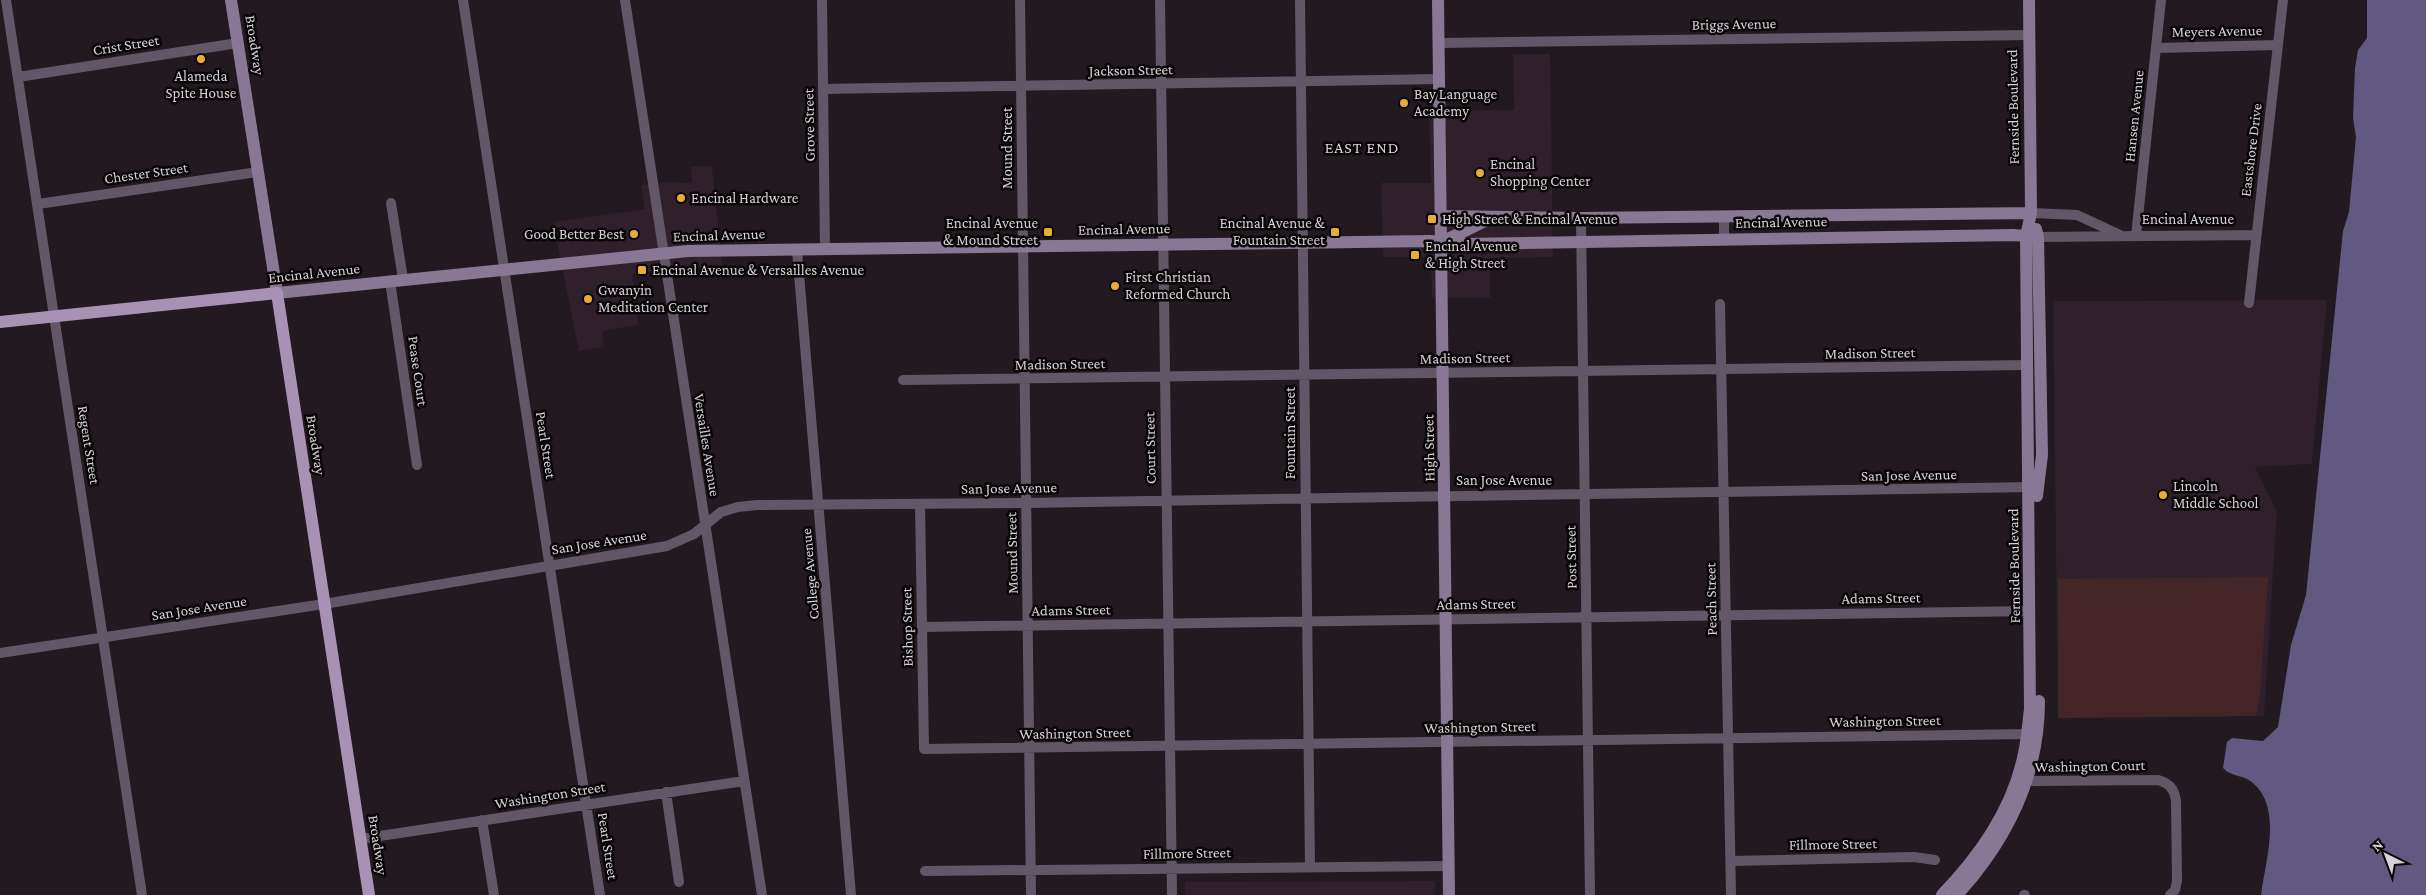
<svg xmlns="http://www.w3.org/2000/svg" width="2426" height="895" viewBox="0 0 2426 895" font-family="'Crimson Pro',serif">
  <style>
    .built { fill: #2f202b }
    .green { fill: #442527 }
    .water { fill: #615981 }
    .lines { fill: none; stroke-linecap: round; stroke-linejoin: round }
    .street { stroke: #625767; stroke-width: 10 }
    .secondary { stroke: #897893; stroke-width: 12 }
    .primary { stroke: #a892b4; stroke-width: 12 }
    .poi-dot { fill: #eaaa39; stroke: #090608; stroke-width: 2 }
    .labels { text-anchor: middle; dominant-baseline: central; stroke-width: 5; stroke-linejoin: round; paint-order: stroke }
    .street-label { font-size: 15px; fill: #d7d0d5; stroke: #090608 }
    .poi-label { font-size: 15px; fill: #d7d0d5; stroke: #090608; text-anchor: start }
    .neighbourhood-label { font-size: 16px; letter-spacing: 1px; fill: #d7d0d5; stroke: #090608 }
  </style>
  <rect width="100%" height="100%" fill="#231920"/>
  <path class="built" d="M1513,54h37l3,203 -63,1v40l-58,-1 -1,-37 -3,-3h-45l-2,-74h50l-2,-72 85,-1z
    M712,166l10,102h-41l-49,6 7,51 -37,6 2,16 -25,4 -26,-129 92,-13 -4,-24 26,-3 25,1 -1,-16z
    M2327,300l-15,164 -57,3 22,45 -13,204 -206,2 -5,-417z
    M1435,881v14h-250v-13z"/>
  <path class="green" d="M2268,577l-8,117 -4,22 -198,2v-139z"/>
  <path class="water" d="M2367,0h59v895h-165c4,-33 22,-86 -8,-112 -8,-8 -22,-6 -30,-15l4,-26 5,-4 31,3 15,-14 13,-82 15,-50 37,-364 6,-19 7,-75 -3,-19 2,-50 3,-18 9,-12z"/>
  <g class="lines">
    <path class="street" d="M6,0l136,895
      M463,0l137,895
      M625,0l137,895
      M822,0l3,250
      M1020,0l11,895
      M1160,0l12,895
      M1300,0l10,866
      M1439,43l590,-8
      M2156,48l122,-3
      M18,77l220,-34
      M823,89l617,-10
      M391,203l12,76
      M38,204l220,-32
      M2031,213l46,2 43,20
      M1724,216v24
      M1581,218l9,677
      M2136,236l25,-236
      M2038,237l218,-2
      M797,250l54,645
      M390,281l27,184
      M2249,303l34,-303
      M1720,304l11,591
      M903,380l1125,-15
      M920,504l4,245 1109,-15
      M922,627l1108,-16
      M0,653l324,-49 343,-58 27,-12 27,-22 17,-5 19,-2 269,-2 1007,-16
      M2021,781l137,-1c12,4 16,8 18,21l1,80 -2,9 -5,5
      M666,792l13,90
      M482,820l12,75
      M360,839l384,-58
      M1731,861l183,-4 21,3
      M925,871l524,-5
      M2024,895h1"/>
    <path class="secondary" d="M231,0l46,293 411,-42 742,-10 35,3 548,-9 25,2
      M1438,0l11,895
      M1441,216l140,2 450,-5
      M2036,229l2,8 4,218 -5,41
      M1444,241l45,-22
      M1942,895c37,-39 69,-83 81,-137 4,-16 5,-33 7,-49l-4,-473 5,-23 -2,-213
      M1957,895c50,-55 82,-118 82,-194"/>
    <path class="primary" d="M0,322l277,-29 92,602"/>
  </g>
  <g class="poi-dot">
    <circle cx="201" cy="59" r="5"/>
    <circle cx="1404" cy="103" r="5"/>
    <circle cx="1480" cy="173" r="5"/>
    <circle cx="681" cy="198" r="5"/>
    <rect x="1427" y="214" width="10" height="10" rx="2.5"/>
    <rect x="1043" y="227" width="10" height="10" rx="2.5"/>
    <rect x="1330" y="227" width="10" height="10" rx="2.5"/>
    <circle cx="634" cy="234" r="5"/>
    <rect x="1410" y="250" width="10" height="10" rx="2.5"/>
    <rect x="637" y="265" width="10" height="10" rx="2.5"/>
    <circle cx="1115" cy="286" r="5"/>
    <circle cx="588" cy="299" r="5"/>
    <circle cx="2163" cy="495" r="5"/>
  </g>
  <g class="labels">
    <g class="street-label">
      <text transform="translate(1734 24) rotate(-1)">Briggs Avenue</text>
      <text transform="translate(2217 31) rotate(-1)">Meyers Avenue</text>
      <text transform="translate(126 45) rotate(-9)">Crist Street</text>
      <text transform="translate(255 45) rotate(81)">Broadway</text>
      <text transform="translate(1131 70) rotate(-1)">Jackson Street</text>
      <text transform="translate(2013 107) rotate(-91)">Fernside Boulevard</text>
      <text transform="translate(2134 116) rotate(-84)">Hansen Avenue</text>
      <text transform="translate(809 125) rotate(-91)">Grove Street</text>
      <text transform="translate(1007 148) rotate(-90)">Mound Street</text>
      <text transform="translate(2251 150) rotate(-83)">Eastshore Drive</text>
      <text transform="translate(146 173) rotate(-8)">Chester Street</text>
      <text x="2188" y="219">Encinal Avenue</text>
      <text transform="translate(1781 222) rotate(-1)">Encinal Avenue</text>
      <text transform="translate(1124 229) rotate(-1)">Encinal Avenue</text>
      <text transform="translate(719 235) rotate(-2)">Encinal Avenue</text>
      <text transform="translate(314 273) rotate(-6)">Encinal Avenue</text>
      <text transform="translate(1870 353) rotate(-1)">Madison Street</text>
      <text transform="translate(1465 358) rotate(-1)">Madison Street</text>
      <text transform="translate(1060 364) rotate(-1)">Madison Street</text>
      <text transform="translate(418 371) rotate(82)">Pease Court</text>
      <text transform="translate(1290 433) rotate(-90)">Fountain Street</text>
      <text transform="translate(89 445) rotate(81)">Regent Street</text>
      <text transform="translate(316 445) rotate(81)">Broadway</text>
      <text transform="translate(546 445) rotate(81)">Pearl Street</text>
      <text transform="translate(707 445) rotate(81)">Versailles Avenue</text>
      <text transform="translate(1150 448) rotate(-91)">Court Street</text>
      <text transform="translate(1429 448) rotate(-91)">High Street</text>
      <text transform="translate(1909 475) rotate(-1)">San Jose Avenue</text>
      <text x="1504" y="480">San Jose Avenue</text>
      <text transform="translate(1009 488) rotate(-1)">San Jose Avenue</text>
      <text transform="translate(599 542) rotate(-9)">San Jose Avenue</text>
      <text transform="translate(1012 553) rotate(-91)">Mound Street</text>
      <text transform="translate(1571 557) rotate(-91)">Post Street</text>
      <text transform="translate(2014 566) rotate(-91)">Fernside Boulevard</text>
      <text transform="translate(810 574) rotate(-95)">College Avenue</text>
      <text transform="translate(1881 598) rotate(-1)">Adams Street</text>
      <text transform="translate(1711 599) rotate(-91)">Peach Street</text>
      <text transform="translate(1476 604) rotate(-1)">Adams Street</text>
      <text transform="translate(199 608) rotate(-9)">San Jose Avenue</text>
      <text transform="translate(1071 610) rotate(-1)">Adams Street</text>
      <text transform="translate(907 627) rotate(-91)">Bishop Street</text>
      <text transform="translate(1885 721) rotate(-1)">Washington Street</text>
      <text transform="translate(1480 727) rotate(-1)">Washington Street</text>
      <text transform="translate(1075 733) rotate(-1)">Washington Street</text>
      <text transform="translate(2090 766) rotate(-1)">Washington Court</text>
      <text transform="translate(550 795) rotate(-9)">Washington Street</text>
      <text transform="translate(1833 844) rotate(-1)">Fillmore Street</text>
      <text transform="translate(378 845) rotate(81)">Broadway</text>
      <text transform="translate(608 846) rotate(81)">Pearl Street</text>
      <text transform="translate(1187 853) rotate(-1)">Fillmore Street</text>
    </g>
    <g class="poi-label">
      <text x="201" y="76" text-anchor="middle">Alameda<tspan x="201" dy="17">Spite House</tspan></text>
      <text x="1414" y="94">Bay Language<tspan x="1414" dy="17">Academy</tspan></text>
      <text x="1490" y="164">Encinal<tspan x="1490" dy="17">Shopping Center</tspan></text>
      <text x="691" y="198">Encinal Hardware</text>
      <text x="1442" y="219">High Street &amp; Encinal Avenue</text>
      <text x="1038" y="223" text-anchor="end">Encinal Avenue<tspan x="1038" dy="17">&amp; Mound Street</tspan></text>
      <text x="1325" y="223" text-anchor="end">Encinal Avenue &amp;<tspan x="1325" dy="17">Fountain Street</tspan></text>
      <text x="624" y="234" text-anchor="end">Good Better Best</text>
      <text x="1425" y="246">Encinal Avenue<tspan x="1425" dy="17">&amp; High Street</tspan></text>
      <text x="652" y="270">Encinal Avenue &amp; Versailles Avenue</text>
      <text x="1125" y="277">First Christian<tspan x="1125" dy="17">Reformed Church</tspan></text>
      <text x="598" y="290">Gwanyin<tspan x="598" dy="17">Meditation Center</tspan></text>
      <text x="2173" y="486">Lincoln<tspan x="2173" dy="17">Middle School</tspan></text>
    </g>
    <g class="neighbourhood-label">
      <text x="1362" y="147">EAST END</text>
    </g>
  </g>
  <g transform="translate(2386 855) rotate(318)" stroke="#090608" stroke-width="4" paint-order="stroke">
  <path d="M0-4L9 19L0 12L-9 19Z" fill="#d7d0d5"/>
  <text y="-8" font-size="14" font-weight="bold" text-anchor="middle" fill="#d7d0d5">N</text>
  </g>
</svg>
